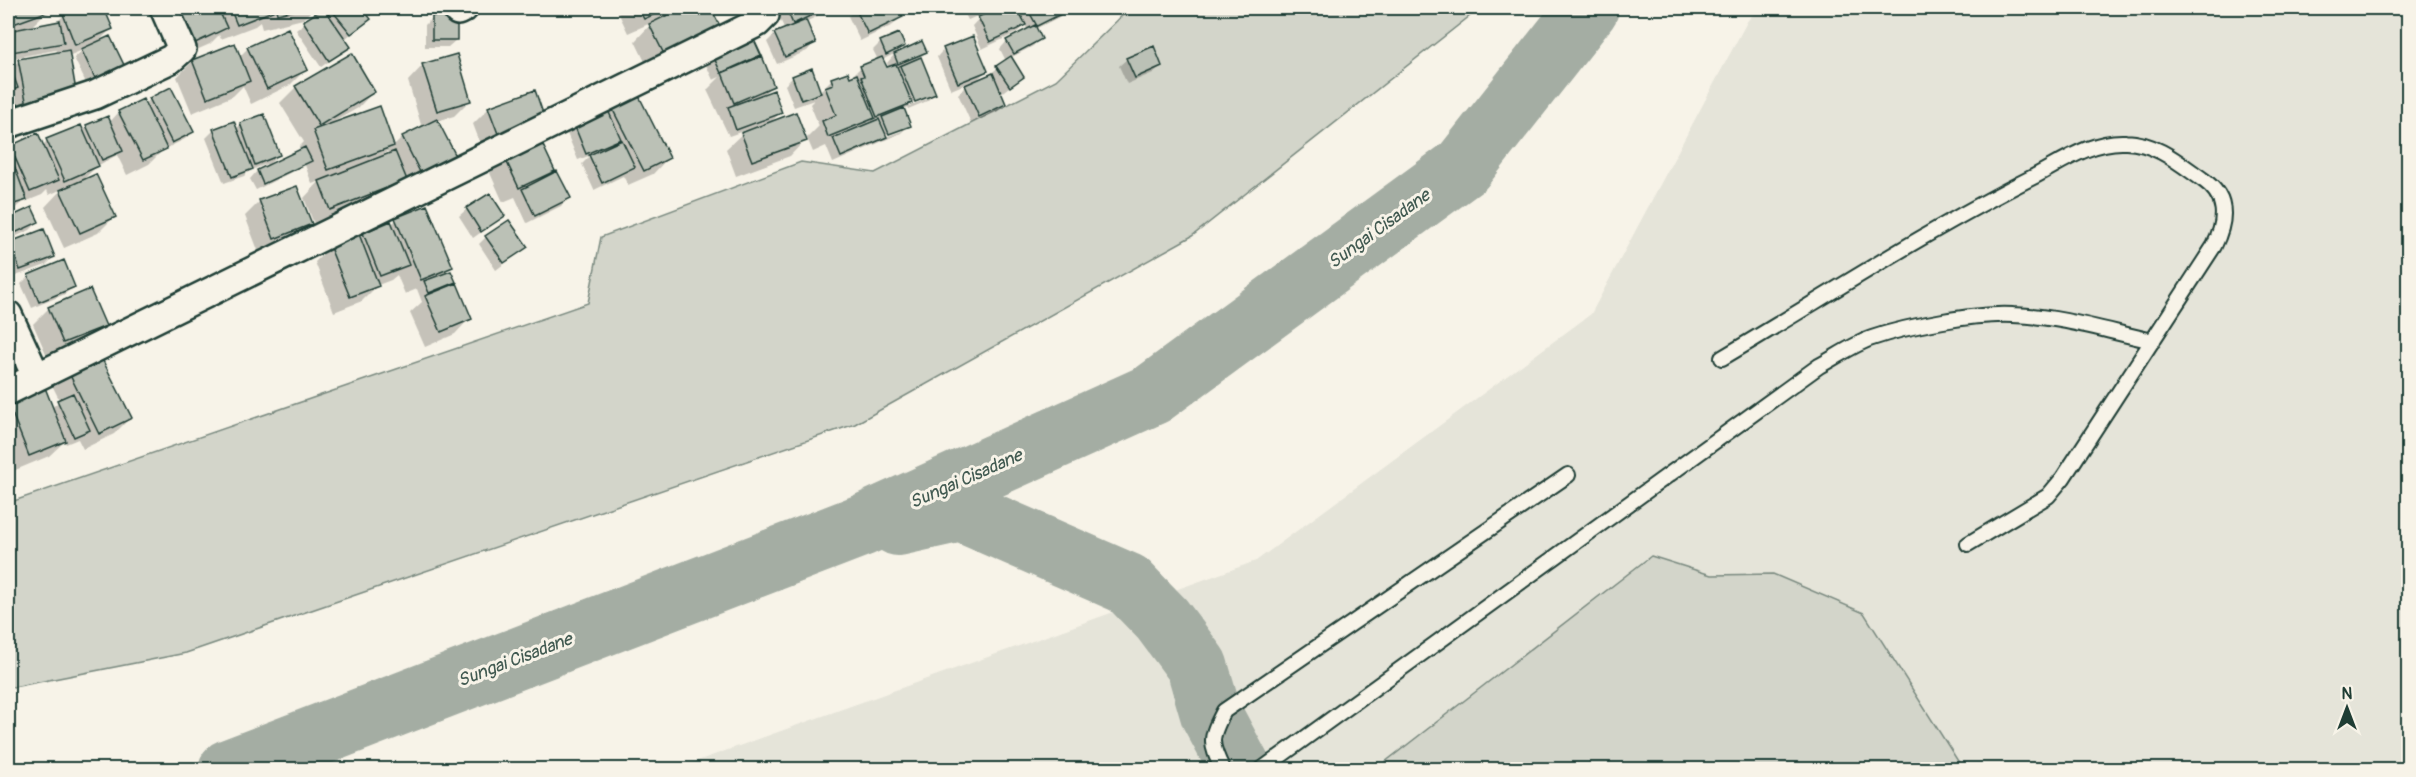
<svg xmlns="http://www.w3.org/2000/svg" width="2416" height="777" viewBox="0 0 2416 777" font-family="Pangolin,sans-serif">
  <style>
    .built { fill: #e5e4d9 }
    .green { fill: #d3d5ca; stroke: #79897f; stroke-width: 1.5 }
    .shadow { fill: #0003; fill-rule: evenodd }
    .lines { fill: none; stroke-linecap: round; stroke-linejoin: round }
    .river { stroke: #a4ada3; stroke-width: 62 }
    .building { fill: #bbc1b6; stroke: #1f3d34; stroke-width: 1.5 }
    .service-casing { stroke: #1f3d34; stroke-width: 18 }
    .minor-casing { stroke: #1f3d34; stroke-width: 32 }
    .service { stroke: #f7f3e8; stroke-width: 14 }
    .minor { stroke: #f7f3e8; stroke-width: 27 }
    .labels { text-anchor: middle; dominant-baseline: central; stroke-width: 6; stroke-linejoin: round; paint-order: stroke }
    .water-label { font-size: 18px; font-style: italic; fill: #405950; stroke: #f7f3e8 }
  </style>
  <rect width="100%" height="100%" fill="#f7f3e8"/>
  <filter id="ink" filterUnits="userSpaceOnUse"><feTurbulence type="fractalNoise" baseFrequency=".0167" numOctaves="2"/><feDisplacementMap in="SourceGraphic" scale="12" xChannelSelector="R" yChannelSelector="G"/><feConvolveMatrix kernelMatrix="1 2 1 2 8 2 1 2 1" color-interpolation-filters="sRGB"/></filter>
  <g filter="url(#ink)">
    <path class="built" d="M1760,8h648v761h-445l-99,-156 -91,-39 -62,1 -59,-19 -276,213 -704,1 584,-209 335,-247 157,-294z"/>
    <path class="green" d="M1130,8h350l-288,228 -337,188 -669,229 -178,35v-185l580,-200 13,-66 200,-75 74,11 181,-93z
      M1651,556l60,19 62,-1 91,39 99,156h-587z"/>
    <path class="shadow" d="M8,8h38l1,3 -18,18 26,-5 9,-9 18,-7h20l9,21 -15,15 27,23 -35,20 -14,-29 9,-8 -15,6 -57,65 -3,-22v-34l1,5 10,-9 38,-7 -1,-4 -48,9z
      M165,8h149l-11,11 -41,10 -2,-7 -5,4 -34,13 -2,-4 -9,9 -34,15z
      M324,8h55l-35,32 5,7 -28,20 -25,-37z
      M622,8h87l9,18 -16,15 -54,27 -13,-27 18,-19 -25,11 -10,-21z
      M775,8l49,1 -8,8 -11,5 9,21 -7,8 -30,13 -10,-22 8,-8 10,-4z
      M857,8h39l5,9 -8,8 -33,16 -12,-25z
      M962,8h54l1,2 2,-2h60l-9,4 -2,-3 -9,8 -24,12 5,9 -7,8 -23,12 12,19 -22,17 5,10 -8,8 -26,11 -13,-29 12,-12 -19,8 -14,-33 7,-8 42,22 -11,11 14,-7 17,-14 -6,-12 7,-8 21,-11 -3,-5 -9,8 -34,16 -10,-23 12,-13 -16,7z
      M433,17l23,23 -8,7h-23v-22z
      M881,42l22,4 -7,7 -14,7 4,9 3,-1 -2,-5 7,-8 27,-12 4,9 -5,5 14,37 -7,7 -19,8 -1,-2 -4,3 6,15 -8,8 -68,30 -7,-17 -13,6 -6,-14 -17,18 -54,20 -10,-27 20,-19 -17,6 -22,-46 13,-13 -7,3 -10,-22 56,-4 -8,9 22,22 -12,11 19,17 -11,11 36,16 14,-14 -9,-22 4,-4 -20,7 -9,-22 8,-8 26,15 13,-13h17l12,-12 17,-7 -5,-10zM927,96v3l-18,7 -1,-2zM902,128v3l-19,7 -2,-2z
      M248,48l58,21 -16,16 -39,19 -8,-18 -10,10 -41,17 -15,-36 16,-16 46,-4z
      M1127,59l34,7 -8,7 -26,11 -8,-18z
      M423,65l46,36 -15,15 -17,5 18,37 -49,32 -4,-8 -13,13 -75,29 -10,-26 16,-17 -8,3 -7,-19 -49,25 -6,-11 7,-8 43,-20 -1,-4 5,-5 -24,-39 16,-16 77,5 -15,16 -28,16 49,-16 14,39 10,-10 19,-9 -14,-47zM387,151l2,4 -9,4z
      M534,92l-50,61 -11,-29 15,-15z
      M150,99l42,33 -7,7 -22,11 -14,14 -22,11 -10,-20 -20,11 -16,16 33,35 -16,16 -34,15 -19,-41 17,-18 -13,6 -2,-5 -5,5 -22,9 -12,11v-65l2,-3 27,-12 5,11 5,-5 35,-10 5,-5 22,-3 10,-11 25,-6z
      M612,107l56,51 -15,16 -25,11 -5,-9 -29,14 -12,-26 9,-9 -13,5 -12,-29 41,-19z
      M241,124l37,31 -11,11 -1,-2 -17,7 -5,5 -20,7 -18,-45 8,-8 22,-1z
      M505,157l49,14 -7,6 22,21 -8,8 -34,17 -12,-26 -12,5 -13,-29z
      M260,201l50,23 -16,15 -35,14 -14,-37z
      M32,209l6,13 -8,8 -22,10v-20z
      M467,209l37,7 -31,22 -14,-22z
      M396,220l55,46 -10,10 13,6 -7,6 23,30 -15,16 -30,13 -15,-34 12,-11 -5,-13 -12,5 -8,-19 -6,5 -13,5 -16,16 -28,11 -19,-50 15,-15 29,-8 5,-5 27,-9z
      M44,231l10,26 -8,8 -33,12 -5,-14v-17z
      M486,237l40,10 -30,23 -17,-26z
      M29,276l44,10 -8,8 -33,14 -11,-24z
      M49,308l55,18 -15,15 -41,17 -15,-34z
      M68,370l62,48 -16,16 -31,15 -5,-10 -12,5 -1,-3 -16,15 -36,15 -5,-15v-55l43,7 9,-7 -8,-16z"/>
    <g class="lines">
      <path class="river" d="M898,525l63,-14 167,73 34,35 35,47 14,48 30,56
        M229,770l634,-245 290,-131 310,-227 125,-159"/>
    </g>
    <path class="building" d="M8,8h39l2,3 -41,15z
      M78,8h26l9,21 -38,16 -12,-31z
      M174,8h44l9,20 -36,17z
      M230,8h41l2,3 -36,14z
      M276,8h28l-27,6z
      M324,8l27,39 -22,14 -26,-40z
      M330,8h32l9,11 -20,15z
      M638,8h30l-24,11z
      M682,8h29l9,18 -56,28 -15,-30z
      M786,8h38l1,1 -32,15z
      M855,8h43l5,9 -35,17z
      M973,8h17l-14,5z
      M998,8h19l9,17 -36,17 -12,-25z
      M1027,8h41l1,2 -32,16z
      M432,16h25v24h-25z
      M806,20l10,23 -31,14 -11,-24z
      M60,21l4,22 -52,9 -4,-21z
      M1035,25l7,14 -28,15 -8,-14z
      M288,28l20,42 -41,19 -20,-42z
      M750,31l11,24 -40,18 -11,-24z
      M899,33l6,13 -19,9 -6,-14z
      M110,36l15,31 -29,13 -15,-31z
      M973,36l15,35 -30,12 -15,-35z
      M922,41l5,11 -29,12 -4,-10z
      M235,43l15,38 -43,17 -15,-38z
      M1154,46l8,20 -27,12 -9,-20z
      M69,50l8,47 -50,9 -9,-47z
      M352,53l23,39 -56,34 -24,-40z
      M457,54l14,47 -34,10 -15,-47z
      M762,56l12,30 -40,17 -12,-30z
      M1011,56l13,21 -14,10 -14,-21z
      M882,57l5,10 9,-3 16,39 -35,14 -16,-40 3,-1 -4,-10z
      M921,57l15,37 -21,8 -15,-36z
      M8,61l10,27 -10,4z
      M812,68l9,25 -20,7 -9,-24z
      M848,72l2,5 7,-3 18,44 -47,19 -6,-16 14,-6 -11,-28 8,-3 -2,-6z
      M993,73l13,31 -27,13 -14,-32z
      M171,87l23,45 -22,11 -23,-45z
      M535,90l11,32 -46,17 -12,-32z
      M774,90l8,23 -46,17 -8,-23z
      M638,94l32,64 -26,13 -33,-65z
      M143,99l24,50 -24,11 -25,-49z
      M380,106l14,40 -66,24 -15,-40z
      M607,108l14,31 -35,15 -13,-32z
      M904,108l7,18 -22,8 -7,-17z
      M796,112l11,29 -55,20 -11,-28z
      M264,114l16,41 -25,10 -15,-42z
      M108,116l15,35 -21,9 -16,-35z
      M437,119l20,39 -35,18 -20,-40z
      M879,119l8,18 -46,20 -8,-19z
      M234,121l19,48 -21,8 -19,-48z
      M81,125l18,41 -34,15 -19,-42z
      M38,133l21,47 -29,12 -20,-46z
      M540,139l15,32 -36,17 -15,-32z
      M622,140l13,27 -33,16 -13,-28z
      M305,147l7,14 -49,23 -6,-14z
      M8,149l19,51 -19,6z
      M395,151l12,29 -77,30 -11,-29z
      M557,171l14,27 -36,18 -13,-27z
      M96,174l20,43 -36,16 -20,-43z
      M297,186l15,38 -38,15 -15,-39z
      M490,193l15,23 -24,16 -15,-24z
      M427,205l26,62 -32,13 -26,-62z
      M32,207l7,15 -31,14v-18z
      M509,220l19,27 -24,16 -19,-27z
      M391,221l18,44 -29,11 -17,-43z
      M44,229l11,28 -35,13 -10,-28z
      M359,234l20,52 -29,11 -21,-52z
      M64,260l11,27 -36,15 -11,-27z
      M451,271l5,11 -27,11 -5,-12z
      M457,283l15,36 -31,13 -16,-36z
      M90,289l16,37 -43,17 -15,-36z
      M99,353l33,65 -33,16 -32,-65z
      M44,385l22,56 -37,15 -21,-53z
      M73,393l17,37 -16,7 -17,-37z"/>
    <g class="lines">
      <g class="service-casing">
        <path id="service" d="M1722,358c103,-61 204,-127 311,-181 29,-15 59,-37 93,-35 30,1 52,20 76,37 26,17 25,41 12,67l-151,232 -15,18 -80,48
          M1223,770c-14,-28 -13,-32 1,-59l344,-236
          M1261,770l558,-404c17,-9 35,-22 53,-28 35,-12 104,-25 141,-23 47,1 94,16 140,26"/>
      </g>
      <g class="minor-casing">
        <path id="minor" d="M458,11l6,-3
          M8,124l87,-29 76,-36 11,-10 -18,-41
          M8,315l28,61
          M8,391l749,-368 8,-8v-7"/>
      </g>
      <use href="#service" class="service"/>
      <use href="#minor" class="minor"/>
    </g>
  </g>
  <g class="labels">
    <g class="water-label">
      <text transform="translate(1379 229) rotate(-36)">Sungai Cisadane</text>
      <text transform="translate(966 479) rotate(-24)">Sungai Cisadane</text>
      <text transform="translate(515 660) rotate(-21)">Sungai Cisadane</text>
    </g>
  </g>
  <rect width="2416" height="777" fill="none" stroke="#f7f3e8" stroke-width="30"/>
  <rect x="15" y="15" width="2386" height="747" fill="none" stroke="#1f3d34" stroke-width="2" filter="url(#ink)"/>
  <g transform="translate(2347 708)" stroke="#f7f3e8" stroke-width="4.5" paint-order="stroke">
  <path d="M0-4.5L10 22L0 15L-10 22Z" fill="#1f3d34"/>
  <text y="-9" font-size="16" font-weight="bold" text-anchor="middle" fill="#1f3d34">N</text>
  </g>
</svg>
